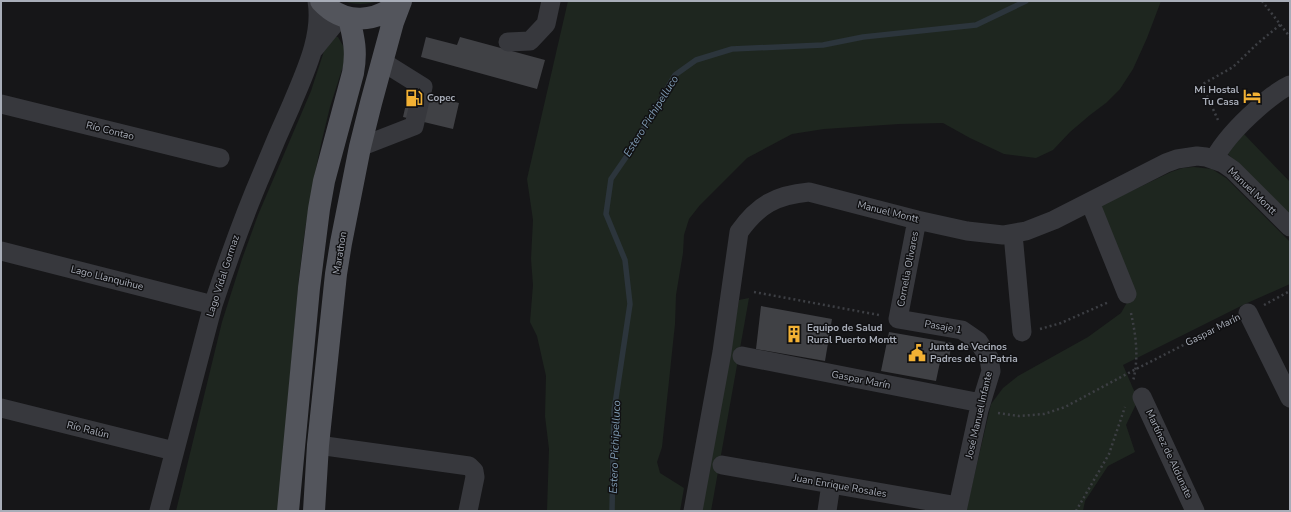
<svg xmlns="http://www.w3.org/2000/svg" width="1291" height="512" viewBox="0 0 1291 512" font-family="'Nunito Sans',sans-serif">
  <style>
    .green { fill: #1e261f }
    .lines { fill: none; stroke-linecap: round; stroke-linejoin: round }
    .stream { stroke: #2c353c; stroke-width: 5.5 }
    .building { fill: #404145 }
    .path { stroke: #3d3f44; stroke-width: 2.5; stroke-dasharray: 2 3; stroke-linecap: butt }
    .minor { stroke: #37383d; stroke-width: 19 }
    .major { stroke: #53555c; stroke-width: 22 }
    .labels { text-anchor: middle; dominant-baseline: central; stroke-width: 3; stroke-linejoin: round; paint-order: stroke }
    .poi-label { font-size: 10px; font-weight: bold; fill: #a8adb8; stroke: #111113; text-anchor: start }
    .street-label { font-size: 10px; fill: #a8adb8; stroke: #111113 }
    .water-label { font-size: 11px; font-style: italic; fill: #7f9bb3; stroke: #111113 }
  </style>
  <rect width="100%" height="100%" fill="#161618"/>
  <path class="green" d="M343,1h35c-12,4 -23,4 -35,0z
    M568,1h593l-14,37 -14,31 -13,20 -14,14 -16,12 -20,17 -17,18 -17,8 -32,-4 -34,-16 -27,-15 -44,1 -75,5 -32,5 -45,24 -47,47 -11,14 -5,16 -1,18 -7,42 -1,29 -13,123 -5,15 3,11 24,15 -4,23h-133l2,-62 -4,-33 1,-40 -9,-40 -7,-14 3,-37 -2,-26 2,-39 -6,-41z
    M336,37h2l7,12v11l-15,47 -9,37 -9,44 -7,42 -6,47 -21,234h-102l46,-189 20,-63 16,-44 53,-124 13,-40 9,-11z
    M1242,132l48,50v34l-62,-62z
    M1194,167l18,2 14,9 64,64v42l-45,20 -122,61 15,35 -12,25 9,27 -27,14 -23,35 -2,10h-117l25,-107 12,-16 15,-12 70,-39 33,-24 12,-21 -33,-86 71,-34 12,-4z
    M749,298l-38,213h-10l38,-211z"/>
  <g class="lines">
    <path class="stream" d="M612,511l2,-100 16,-107 -5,-44 -19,-46 5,-35 20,-29 44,-75 21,-15 36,-11 91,-4 40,-8 113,-12 50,-24"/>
  </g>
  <path class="building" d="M426,37l31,8 3,-8 85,23 -8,29 -116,-32z
    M409,91l50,12 -6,26 -50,-12z
    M761,306l71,13 -7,42 -69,-12z
    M889,332l63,11 -4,20 -8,-1 -4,19 -55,-10z"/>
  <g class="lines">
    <path class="path" d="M1262,1l28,36
      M1218,120l-15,-33v-3l30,-17 24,-23 24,-20
      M754,292l125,23
      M1264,305l26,-14
      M1131,313c5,23 8,45 2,68
      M1040,329l21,-6 48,-21
      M998,413l21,3 25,-2 21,-7 71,-38 95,-48
      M1076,511l33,-57 16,-47"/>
    <path class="minor" d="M508,42l22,-1 16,-17 5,-23
      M314,49l27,-33
      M1,104l219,54
      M360,147l54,-21 9,-39 -40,-25
      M1214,159c11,-20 26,-35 43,-50 10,-9 20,-18 33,-24
      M1090,202l37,92
      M917,220l-19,99 64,11 16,11 11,17 2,13 -12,39 -22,101
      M1013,234l9,98
      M1,251l212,54
      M1248,313l42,85
      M742,356l239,47
      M1142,397l53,114
      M1,408l173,43
      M318,445l151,21 5,5 1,6 -7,34
      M722,465l236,41
      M159,511l54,-206c15,-45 31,-90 50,-134 9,-22 18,-43 28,-65 13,-32 32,-69 26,-105
      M693,511l29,-159 17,-120c19,-27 37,-37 70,-40l108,28 50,11 36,4 23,-4 28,-11 112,-57 11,-4 20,-3 9,1 17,6 10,7 57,57
      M827,511l4,-27"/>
    <path class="major" d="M321,1c23,25 56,22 80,0
      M288,511l21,-223 10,-79 5,-28 29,-108c4,-21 1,-34 -4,-55
      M314,511l4,-66 18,-171 5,-31 19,-96 11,-44 22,-81 8,-21"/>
  </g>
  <defs>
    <g id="hotel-bare" transform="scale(1.38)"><path d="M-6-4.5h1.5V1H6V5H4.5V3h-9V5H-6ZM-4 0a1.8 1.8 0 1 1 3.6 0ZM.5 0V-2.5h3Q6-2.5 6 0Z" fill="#f2b134" stroke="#111113" stroke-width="2.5" paint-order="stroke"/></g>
    <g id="fuel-bare" transform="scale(1.38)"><path d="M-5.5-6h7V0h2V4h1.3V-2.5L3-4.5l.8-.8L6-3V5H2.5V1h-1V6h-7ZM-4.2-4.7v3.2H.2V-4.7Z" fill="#f2b134" stroke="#111113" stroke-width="2.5" paint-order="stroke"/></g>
    <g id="building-bare" transform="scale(1.38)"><path d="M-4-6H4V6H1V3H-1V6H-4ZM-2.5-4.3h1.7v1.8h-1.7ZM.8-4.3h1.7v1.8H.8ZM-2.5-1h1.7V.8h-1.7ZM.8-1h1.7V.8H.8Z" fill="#f2b134" stroke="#111113" stroke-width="2.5" paint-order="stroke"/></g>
    <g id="civic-bare" transform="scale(1.38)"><path d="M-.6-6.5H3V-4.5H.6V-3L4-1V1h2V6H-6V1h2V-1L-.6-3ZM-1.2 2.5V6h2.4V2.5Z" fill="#f2b134" stroke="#111113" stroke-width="2.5" paint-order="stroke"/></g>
  </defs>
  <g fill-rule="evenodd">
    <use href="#hotel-bare" x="1252" y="96"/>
    <use href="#fuel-bare" x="414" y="98"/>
    <use href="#building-bare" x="794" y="334"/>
    <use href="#civic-bare" x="917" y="353"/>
  </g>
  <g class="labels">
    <g class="poi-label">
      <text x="1239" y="90" text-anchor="end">Mi Hostal<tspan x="1239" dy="12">Tu Casa</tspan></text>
      <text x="427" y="98">Copec</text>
      <text x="807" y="328">Equipo de Salud<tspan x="807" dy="12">Rural Puerto Montt</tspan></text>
      <text x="930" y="347">Junta de Vecinos<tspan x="930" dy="12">Padres de la Patria</tspan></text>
    </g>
    <g class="street-label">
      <text transform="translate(110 131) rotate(14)">Río Contao</text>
      <text transform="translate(1252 191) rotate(44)">Manuel Montt</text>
      <text transform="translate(888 212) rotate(14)">Manuel Montt</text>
      <text transform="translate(340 253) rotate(-81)">Marathon</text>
      <text transform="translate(908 269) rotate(-79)">Cornelia Olivares</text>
      <text transform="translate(223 276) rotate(-72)">Lago Vidal Gormaz</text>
      <text transform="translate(107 278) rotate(14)">Lago Llanquihue</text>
      <text transform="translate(943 327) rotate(10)">Pasaje 1</text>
      <text transform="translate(1213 330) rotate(-27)">Gaspar Marín</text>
      <text transform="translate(861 380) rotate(11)">Gaspar Marín</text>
      <text transform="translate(979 415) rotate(-77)">José Manuel Infante</text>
      <text transform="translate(88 430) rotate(14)">Río Ralún</text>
      <text transform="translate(1169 454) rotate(65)">Martínez de Aldunate</text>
      <text transform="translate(840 486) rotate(10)">Juan Enrique Rosales</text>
    </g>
    <g class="water-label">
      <text transform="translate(651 116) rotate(-58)">Estero Pichipelluco</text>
      <text transform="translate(615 447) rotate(-88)">Estero Pichipelluco</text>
    </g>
  </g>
  <rect width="1291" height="512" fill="none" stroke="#a8adb8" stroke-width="4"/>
</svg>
